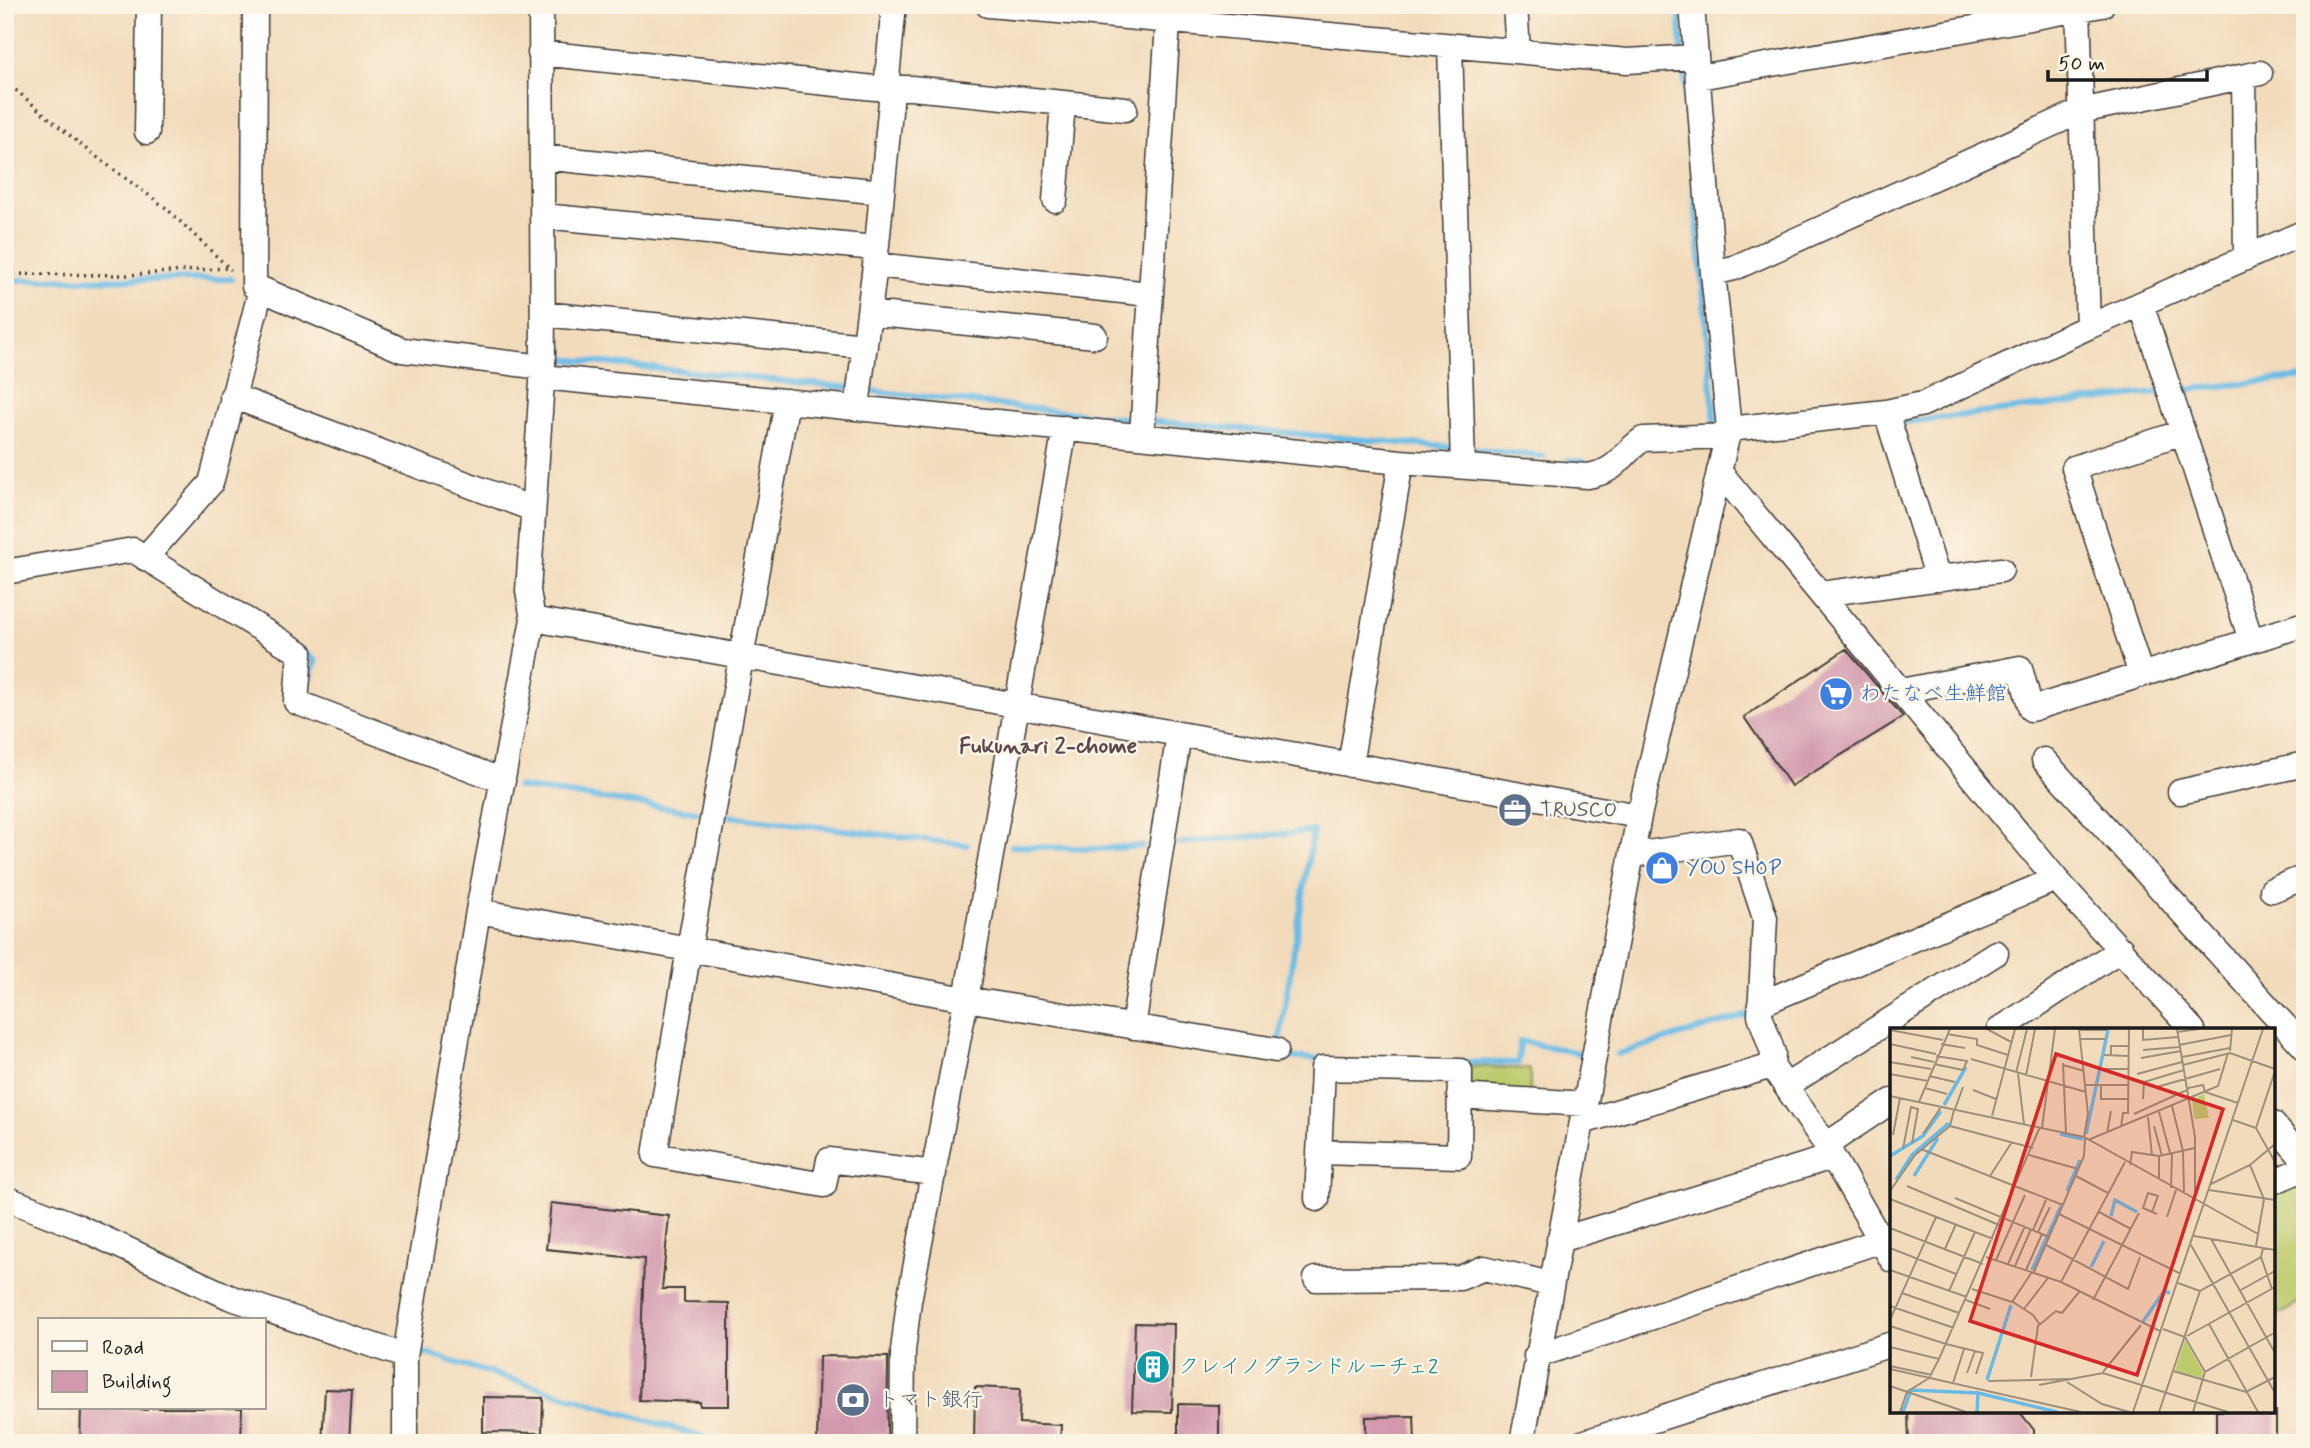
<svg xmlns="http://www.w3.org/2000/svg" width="2310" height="1448" viewBox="0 0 2310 1448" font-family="Mynerve,'Klee One',sans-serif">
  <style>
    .green { fill: #bdcb6d; stroke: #6c7444; stroke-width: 2 }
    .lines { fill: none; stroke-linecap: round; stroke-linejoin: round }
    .stream { stroke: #69bbe5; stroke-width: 6 }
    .building { fill: #d299ae }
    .minor-casing { stroke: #3c3934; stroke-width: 27 }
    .path { stroke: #3c3934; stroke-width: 3.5; stroke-dasharray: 2 5; stroke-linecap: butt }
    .minor { stroke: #fff; stroke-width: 24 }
    .labels { text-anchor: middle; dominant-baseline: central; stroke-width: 5; stroke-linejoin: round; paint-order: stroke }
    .shop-label { font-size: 21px; fill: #366cbe; stroke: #fcf5e5; text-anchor: start }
    .service-label { font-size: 21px; fill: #4e5e75; stroke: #fcf5e5; text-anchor: start }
    .culture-label { font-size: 21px; fill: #0d838f; stroke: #fcf5e5; text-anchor: start }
    .neighbourhood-label { font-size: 23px; font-weight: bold; fill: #5c484f; stroke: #fcf5e5 }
    .inset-river { fill: none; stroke: #69bbe5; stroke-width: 3.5 }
    .inset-road { fill: none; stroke: #9c8f7b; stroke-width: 2 }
    .view { fill: #d62828; fill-opacity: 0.15; stroke: #d62828; stroke-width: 3.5 }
    .inset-edge { fill: none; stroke: #1c1c1c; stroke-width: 3.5 }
  </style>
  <rect width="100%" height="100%" fill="#fcf5e5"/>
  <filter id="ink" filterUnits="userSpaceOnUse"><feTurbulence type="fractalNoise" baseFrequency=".0143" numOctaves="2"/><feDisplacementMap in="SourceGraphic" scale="14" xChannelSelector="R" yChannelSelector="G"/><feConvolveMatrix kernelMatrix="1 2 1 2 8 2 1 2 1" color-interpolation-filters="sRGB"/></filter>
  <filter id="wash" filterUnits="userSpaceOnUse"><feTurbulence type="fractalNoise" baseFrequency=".00686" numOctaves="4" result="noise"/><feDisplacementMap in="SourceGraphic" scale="28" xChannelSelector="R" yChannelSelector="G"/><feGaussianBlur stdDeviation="1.57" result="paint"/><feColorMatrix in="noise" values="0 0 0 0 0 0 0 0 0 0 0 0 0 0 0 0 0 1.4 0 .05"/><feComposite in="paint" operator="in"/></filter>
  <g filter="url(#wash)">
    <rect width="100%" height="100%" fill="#f2dbbb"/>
    <path class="green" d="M1469,1066l61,3v24l-62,-2z
      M2299,1181l6,2v117l-32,17v-124z"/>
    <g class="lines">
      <path class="stream" d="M1679,5l3,47
        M1683,63l32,360
        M5,280l226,-1
        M554,358l299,30
        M863,390l275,30
        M2174,391l131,-14
        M1149,421l310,27
        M1896,423l268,-31
        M1469,449l75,8
        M1568,460l16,2
        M306,653l9,8 -7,25
        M517,787l180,25
        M730,816l237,29
        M1179,843l134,-12 -34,213
        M1011,846l86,3 45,-3
        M1618,1054l133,-40
        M1278,1057l45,2
        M1460,1062l58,1 2,-22 64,13
        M417,1351l305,92"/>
    </g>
    <g id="blocks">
      <path class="building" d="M1846,649l57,68 -112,69 -47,-69z
        M551,1203l118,13 -7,73h22v13l45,1v103h-29v-4l-61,-2 5,-141 -98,-10z
        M1135,1323l39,1 -2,88 -40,-1z
        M819,1356l69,1 -1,86h-70z
        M975,1387l45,2 -1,34 42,2 -1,18h-86z
        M325,1389l27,1 -3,53h-27z
        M483,1397l60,1 -1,35 -59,-1z
        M1178,1404l41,1v38h-41z
        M81,1408l66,2v-2h95l-1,35h-161z
        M1908,1411h111l15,19v13h-125z
        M2216,1411h60v32h-60z
        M1414,1416l1,27h-49v-26z"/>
    </g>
  </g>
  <g filter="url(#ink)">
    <use href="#blocks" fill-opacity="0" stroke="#3c3934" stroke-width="2"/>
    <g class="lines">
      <g class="minor-casing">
        <path id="minor" d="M255,5l-1,281 148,64 141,17
          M988,5l640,56 68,-4
          M1515,5l3,46
          M2078,5l10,322
          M1450,46l13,419
          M540,53l335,35h36l214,21
          M1699,77l403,-72
          M2244,77l2,181
          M147,132l2,-127
          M542,157l340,35
          M1055,200l8,-96
          M543,216l332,32
          M875,265l275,29
          M1713,273l21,-5 347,-157 179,-38
          M2141,304l110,336
          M869,313l226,23
          M543,314l322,32
          M542,377l859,85 187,14c33,-6 31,-21 55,-37l85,-3
          M232,396l301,113
          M787,401l-98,548 -34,206 169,30 5,-25 105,13
          M857,407l18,-142 16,-164 -4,-23 7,-73
          M1886,412l52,167
          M1729,429l157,-17 37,-8 165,-77 217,-95
          M1142,435l27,-428
          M1719,471l337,408 137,151
          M145,558l66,-75 50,-194
          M5,572l128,-22 167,103 -4,49 207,79
          M1821,594l180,-24
          M533,619l1106,197
          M2141,675l-67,-207 109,-36
          M1901,691l119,-23 11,41 274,-85
          M2044,760l261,288
          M1350,765l51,-303
          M2180,792l125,-28
          M1632,855l107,-15 26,78 -5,97 13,38 -1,13
          M2272,890l33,-13
          M478,911l488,88 310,51
          M1760,1004l296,-125
          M1133,1027l46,-293
          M1999,1030l122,-81
          M1786,1086l210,-133
          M1459,1096l126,8
          M1582,1122l190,-56 54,79 66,115
          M2273,1124l32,37
          M1826,1145l66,-44
          M2273,1182l32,-14
          M5,1198l72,28 152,71 176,59
          M1317,1199l6,-131 137,3 -1,85 -140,-4
          M1559,1240l273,-83
          M1316,1279l144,-1 24,-10 66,16
          M1536,1356l343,-115 12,-8
          M405,1443v-87l73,-445 55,-292 -5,-28 15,-224 -2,-362
          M902,1443l1,-92 6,-50 57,-302 99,-571
          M1522,1443l117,-627 90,-387 -16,-156 -21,-268
          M1582,1443l310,-99"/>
      </g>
      <path class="path" d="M5,81l81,68 80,59 65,62
        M7,274l120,1 100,-7"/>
      <use href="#minor" class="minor"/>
    </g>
  </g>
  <defs>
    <g id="supermarket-disc" transform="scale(1.75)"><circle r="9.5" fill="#3f7fe0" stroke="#fcf5e5"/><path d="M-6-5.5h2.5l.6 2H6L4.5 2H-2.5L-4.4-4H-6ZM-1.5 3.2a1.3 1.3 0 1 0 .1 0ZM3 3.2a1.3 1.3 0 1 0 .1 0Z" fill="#fff"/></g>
    <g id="office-disc" transform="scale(1.75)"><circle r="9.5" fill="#5c6f8a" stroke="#fcf5e5"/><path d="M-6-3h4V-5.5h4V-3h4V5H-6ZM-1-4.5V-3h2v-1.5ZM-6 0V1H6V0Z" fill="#fff"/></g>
    <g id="shop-disc" transform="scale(1.75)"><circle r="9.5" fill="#3f7fe0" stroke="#fcf5e5"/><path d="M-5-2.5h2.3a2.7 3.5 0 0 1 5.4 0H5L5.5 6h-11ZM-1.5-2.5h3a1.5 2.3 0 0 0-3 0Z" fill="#fff"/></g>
    <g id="building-disc" transform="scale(1.75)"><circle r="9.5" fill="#0f9aa8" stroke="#fcf5e5"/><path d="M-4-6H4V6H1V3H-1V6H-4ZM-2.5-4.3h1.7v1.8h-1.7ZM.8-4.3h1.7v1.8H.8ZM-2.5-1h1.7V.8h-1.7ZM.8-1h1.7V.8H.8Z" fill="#fff"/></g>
    <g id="bank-disc" transform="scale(1.75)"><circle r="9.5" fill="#5c6f8a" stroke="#fcf5e5"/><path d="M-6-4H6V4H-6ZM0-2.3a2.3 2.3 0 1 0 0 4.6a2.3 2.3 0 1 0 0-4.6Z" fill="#fff"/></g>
  </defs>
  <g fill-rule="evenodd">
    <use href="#supermarket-disc" x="1836" y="694"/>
    <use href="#office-disc" x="1515" y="810"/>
    <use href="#shop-disc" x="1662" y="868"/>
    <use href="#building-disc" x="1153" y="1367"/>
    <use href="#bank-disc" x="853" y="1400"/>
  </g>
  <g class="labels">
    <g class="shop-label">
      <text x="1860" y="694">わたなべ生鮮館</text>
      <text x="1686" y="868">YOU SHOP</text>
    </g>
    <g class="service-label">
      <text x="1540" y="810">TRUSCO</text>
      <text x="878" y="1400">トマト銀行</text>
    </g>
    <g class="culture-label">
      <text x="1178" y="1367">クレイノグランドルーチェ2</text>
    </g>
    <g class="neighbourhood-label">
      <text x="1048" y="747">Fukunari 2-chome</text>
    </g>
  </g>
  <g transform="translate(1890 1028)">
    <rect width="385" height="385" fill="#f2dbbb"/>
    <path d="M314,66l5,24 -15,1 -2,-19zM295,312l18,32 -1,6 -27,-7z" fill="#bdcb6d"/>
    <path class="inset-river" d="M54,77l22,-38M170,106l23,5M196,106l22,-104M0,128l33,-20 18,-25M24,148l24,-38M6,152l16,-25 37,-32M177,163l13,-31M221,188l4,-16 22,12M201,239l13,-26M142,242l29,-64M252,295l22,-32 6,2M97,352l24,-75M13,384l8,-22 67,3M87,384l1,-19 79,19"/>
    <path class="inset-road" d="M97,1l24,13M189,1l9,85 -4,23M253,1v11l35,-3M287,1l18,108v64M0,2l53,10M190,2h27M287,4l22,-3M57,6l30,5v6l31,10M190,11h25M0,16l46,10M51,16l24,4M289,17l52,-10M253,22l36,-3M340,23l2,-22M214,27l24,1M221,28v-10h17M21,29l23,5M292,29l48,-9M251,30l40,-7M81,31l115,33M0,34l41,7M173,35l3,70M44,36l29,6 4,-9 -31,-5M173,37l21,6M293,37l47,-12 45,16M210,41h28M126,45l11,-44M0,46l38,7M128,46l6,50M247,46l45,-12M39,48l26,6M136,48l9,-47M195,57h43M211,57v14h27M267,59l63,-18M35,60l22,6M298,60l15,-3 2,7 33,11M83,62l23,9M0,68l194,41 174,97M253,71l1,-17 40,-12M29,74l31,-73M282,78l11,45 1,42M65,81l8,-22M269,84l11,41M244,86l55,-25M102,88l23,-87M258,89l4,38M343,92l23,8 19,34M60,98l83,22M264,98l8,30M231,99l2,-14h5l1,-84M152,100l13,-99M366,100l19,-57M217,105l4,-22M33,106l18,-27M3,107l7,-37M198,112l130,-54 10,-33M13,121l8,-42 7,2 -6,34M31,121l142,56M139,127l49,14M240,137l2,-13 27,4M360,137l14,34 -8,47M100,148l22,-34M186,148l32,17M269,152v-24l36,-8M321,156l39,-19 25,-21M17,158l92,39M281,160l1,-35M319,162l66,10M0,163l25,-36 35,-29 4,-16M65,170l94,39M0,171l103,40M209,184l32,17M262,184l6,-16 -10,-3 -5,15 9,4 5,2M169,186l122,60M277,189l9,-27M0,200l93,36M143,202l13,-30M148,204l12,-25M304,208l81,14M321,211l64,114M156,217l82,44 12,-32M301,217l84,148M0,220l66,26M55,221l11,-25M96,229l75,25 99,49M371,229l11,32M106,232l29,-65M118,236l17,-38M125,238l16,-37M0,242l77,27M136,242l16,-36M144,244l50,-116 1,-18M171,254l64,-120M288,255l22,8M82,261l40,13 20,-30M59,263l26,-59M349,263l36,-20M12,265l57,20M76,272l24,9M203,272l46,-87M123,274l20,13 7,10M0,278l64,22M134,281l24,-31M0,292l46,-103M319,296l49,88M0,298l56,18M273,301l22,8 20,35M297,308l88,-49M56,316l37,9 -7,21M0,319l49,12M0,338l42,9M0,341l191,43M283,343l73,21 29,-15M213,344l38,-47M77,345l8,-22M141,349l7,-51 18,-15 6,2 17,-21M98,353l82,-2M177,354l35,22 27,8M63,355l11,-34M149,357l64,-12 125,39M0,358l76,26M10,384l7,-20 22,-14 10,-19 101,-232M243,384l130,-383M269,384l41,-121 61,-34 2,-9M303,384l12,-40 69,-39 1,-9"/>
    <path class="view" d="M166,26l167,55 -86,266 -167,-54z"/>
    <rect width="385" height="385" class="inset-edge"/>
  </g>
  <rect width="2310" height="1448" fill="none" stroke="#fcf5e5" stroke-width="28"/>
  <rect x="38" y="1318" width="228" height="91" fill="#fcf5e5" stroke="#a29e95" stroke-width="2"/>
  <rect x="52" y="1341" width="35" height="10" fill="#ffffff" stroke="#a29e95" stroke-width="2"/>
  <text x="102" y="1354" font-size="21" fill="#1c1c1c">Road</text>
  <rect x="52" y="1371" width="35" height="21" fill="#d299ae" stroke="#a29e95" stroke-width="2"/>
  <text x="102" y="1388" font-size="21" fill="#1c1c1c">Building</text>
  <path d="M2048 70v10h159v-10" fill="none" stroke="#1c1c1c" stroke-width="3.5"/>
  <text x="2058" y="70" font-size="21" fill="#1c1c1c" stroke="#fcf5e5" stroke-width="5" paint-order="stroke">50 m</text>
</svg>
